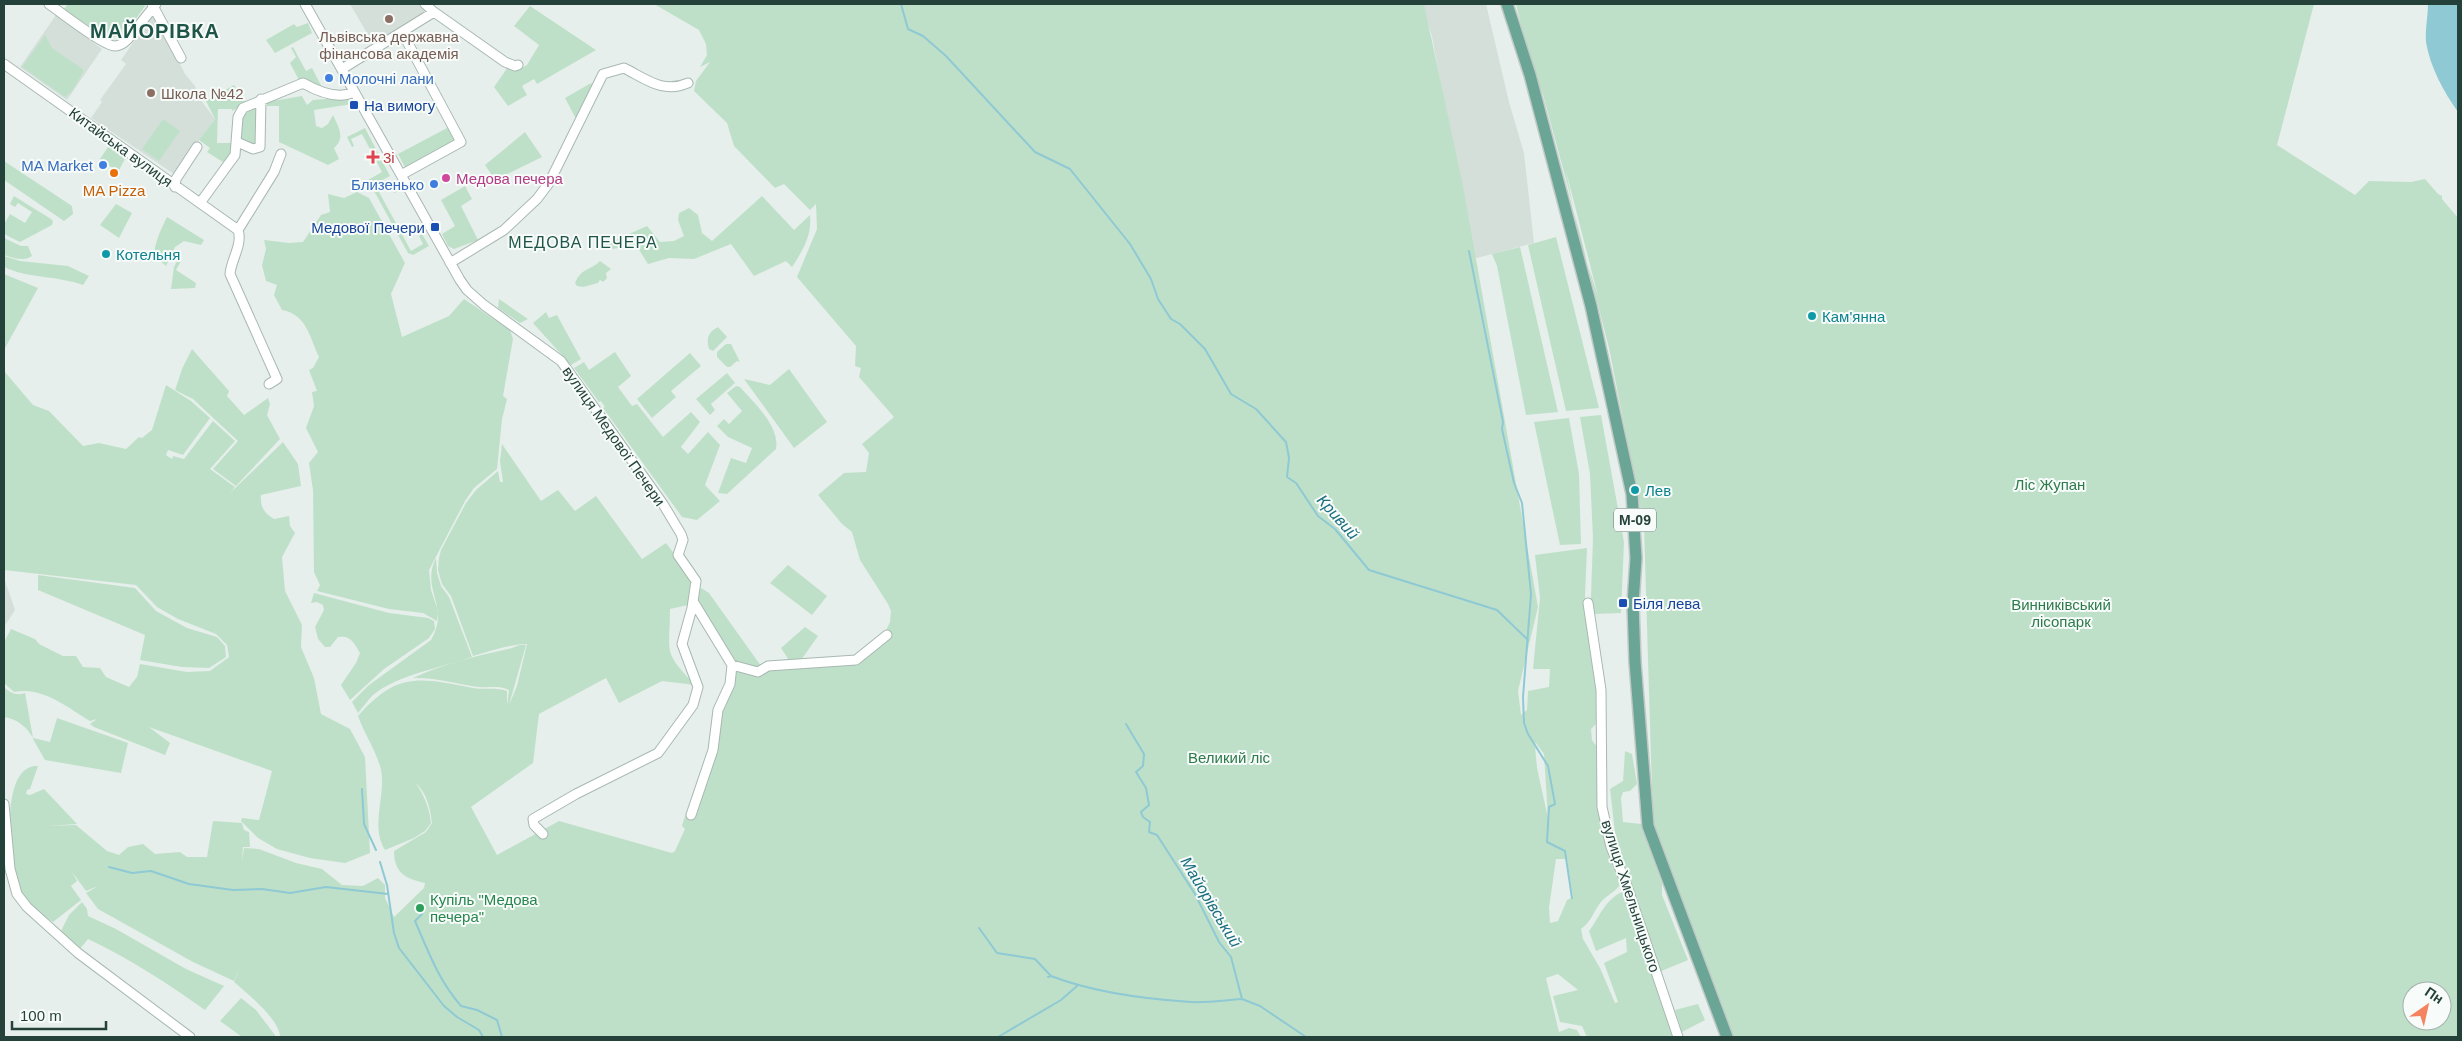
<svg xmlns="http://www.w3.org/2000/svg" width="2462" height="1041" viewBox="0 0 2462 1041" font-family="Helvetica,sans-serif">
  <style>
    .built { fill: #d4dfda }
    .green { fill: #bfe0c8; fill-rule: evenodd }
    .water { fill: #8ec9d4 }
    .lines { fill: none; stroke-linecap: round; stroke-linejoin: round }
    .stream { stroke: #8ec9d4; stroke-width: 2 }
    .minor-casing { stroke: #a8b8b2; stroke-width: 11 }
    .major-casing { stroke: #c2cac8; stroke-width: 14 }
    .minor { stroke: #fff; stroke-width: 9 }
    .major { stroke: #6aa596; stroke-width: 11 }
    .education-dot { fill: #8d6e63; stroke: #f7fbf9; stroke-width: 2 }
    .shop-dot { fill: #3f7fe0; stroke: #f7fbf9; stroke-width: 2 }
    .transit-dot { fill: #1a4fb4; stroke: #f7fbf9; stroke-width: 2 }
    .health-dot { fill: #e0444e; stroke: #f7fbf9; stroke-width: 2 }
    .food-dot { fill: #e8710a; stroke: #f7fbf9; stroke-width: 2 }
    .hotel-dot { fill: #d1479c; stroke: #f7fbf9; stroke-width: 2 }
    .culture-dot { fill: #0f9aa8; stroke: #f7fbf9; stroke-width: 2 }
    .leisure-dot { fill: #2e9e5b; stroke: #f7fbf9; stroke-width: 2 }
    .labels { text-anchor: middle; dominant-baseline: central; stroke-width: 4; stroke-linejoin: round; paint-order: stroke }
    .shield { fill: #f7fbf9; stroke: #637a73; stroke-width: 1 }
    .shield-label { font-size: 14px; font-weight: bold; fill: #24423a }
    .education-label { font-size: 15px; fill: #785e54; stroke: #f7fbf9 }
    .shop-label { font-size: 15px; fill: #366cbe; stroke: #f7fbf9; text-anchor: end }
    .transit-label { font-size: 15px; fill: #164399; stroke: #f7fbf9; text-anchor: start }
    .street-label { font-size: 15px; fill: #24423a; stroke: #f7fbf9 }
    .health-label { font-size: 15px; fill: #be3a42; stroke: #f7fbf9; text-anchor: start }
    .hotel-label { font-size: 15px; fill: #b23c85; stroke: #f7fbf9; text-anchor: start }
    .food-label { font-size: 15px; fill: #c56008; stroke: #f7fbf9 }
    .culture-label { font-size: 15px; fill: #0d838f; stroke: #f7fbf9; text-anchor: start }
    .park-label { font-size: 15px; fill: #2d7a4b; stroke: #f7fbf9 }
    .leisure-label { font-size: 15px; fill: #27864d; stroke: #f7fbf9; text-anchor: start }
    .neighbourhood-label { font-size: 16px; letter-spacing: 1px; fill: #1f5548; stroke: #f7fbf9 }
    .water-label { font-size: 16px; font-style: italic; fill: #1c6f80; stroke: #f7fbf9 }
    .district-label { font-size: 20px; font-weight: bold; letter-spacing: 1px; fill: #1f5548; stroke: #f7fbf9 }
  </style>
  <rect width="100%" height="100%" fill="#e6efeb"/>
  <path class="built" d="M350,4h74l7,8 -57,33z
    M1422,4h64l23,98 15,51 10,90 -61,16 -41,-223z
    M154,13l31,61 10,12 5,13 15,20 -41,55 -83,-56 11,-16 -2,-2 26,-36 -5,-4z
    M56,15l46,34 -35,51 -47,-33z
    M4,578l11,32 -11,17z"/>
  <path class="green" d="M68,4h76l1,2 -20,28 -17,5 -44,-30z
    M654,4h770l39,182 75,421 -20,84 3,24 6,-5 1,-19 21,-4 1,-18h-17l7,-71 -5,-43 52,-7 -2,48 11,67 2,59 -7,7 1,11 7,10 -2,42 2,23 23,65c-3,11 -15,14 -22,23 -7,10 -9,19 -19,26l2,10 17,29 15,35 3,-1 -14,-39 23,-11 -1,-14 -30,13 -7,-20c11,-14 17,-35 37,-40l48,146h-87l-5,-11 -22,-4 -7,-26 25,-6 -20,-16 -12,4 13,54 10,-4 8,2 4,7h-1301c0,-17 -33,-44 -46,-55l6,-14 -6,13 -41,-19 -95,-53 -12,-16 12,-7 -12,5 -14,-19 5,9 -6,5 10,14 -28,22 -14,-10 -2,1c-7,-9 -18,-22 -21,-33 -7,-24 -16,-116 22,-114l-8,23 -3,1 -1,4 4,1 14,-6 33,35 -30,2 29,-1 31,26 12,4 9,-8 15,-3 12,10 25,-2 7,5h20l6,-36 29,2 2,7 5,2 1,15h-7l-1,14 2,-13 15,1 37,14 26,6 20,16 21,1 15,-8 7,7v13l9,19 30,-29 1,-5c-20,-4 -31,-11 -31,-32l32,-19 6,-9c-2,-16 -5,-29 -16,-40 8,13 13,23 15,40l-6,8 -11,7 -29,12c-16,-26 3,-57 -5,-84 -5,-17 -16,-33 -22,-50 40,-45 61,-38 115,-28 11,2 23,-1 34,3v15l2,-16c-10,-5 -20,-2 -30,-3 -23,-3 -43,-10 -66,-9 30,-14 63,-22 95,-29 7,-1 10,-5 18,-4l-17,60 8,-19 10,-42c-11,-1 -41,8 -54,12l-22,-60 -9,-12 -4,-14 1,-12 2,-8 25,-47 10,-13 22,-19 2,11h3l-3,-21 2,-17 39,57 17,-11 17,21 21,-15 46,63 24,-16 26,34 -4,28 -18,4c0,46 -8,41 25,76l-33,-4 -43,22 -13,-25 -67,36 -6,49 -62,44 26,48 62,-34 113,32 3,-2 10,-22 -3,-3c5,-20 17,-37 24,-57 11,-34 15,-71 26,-106l-37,-63 6,-12 8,5 52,73 3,-3 25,-3 -8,-12 24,-21 13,9 -17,24 54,-2 29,-23 6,-13 1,-11 -3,-7 -28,-44 -8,-28 -10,-8 -24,-29 26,-22 22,-1 3,-19 -7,-9 32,-27 -35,-40 2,-9 -6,-2 1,-20 -59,-69 20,-48 -1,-25 -6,6 -26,-26 -9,4 -41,-42 -7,-23 -33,-32 2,-10 14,-19 -10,5 7,-12 -1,-11 -7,-14zM1536,743l8,11 4,64 -11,-50 -2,-22 -2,-1zM1556,859h11l6,38 -6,3 -9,21 -8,2 -1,-15z
    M1516,4h798l-37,141 78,50 14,-14 42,1 14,-3 13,15 4,2v3l16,19v819h-724l-81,-212 -9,-299 -35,-178 -42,-165 -24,-88 -15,-40zM1566,171l32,125 -18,-56zM2412,991h30v30h-30z
    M530,6l66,44 -59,34 -3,-5 -12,7 5,9 -19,11 -14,-19 14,-20 10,3 9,-5 12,-20 -25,-19z
    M308,23l4,10 -37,20 -9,-13 28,-16 3,3z
    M45,35l7,13 32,22 -11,20 -8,7 -43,-30z
    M293,47l13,24 6,-3 11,21 -19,-10 -5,1 -9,-17 6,-6 -5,-9z
    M591,83l3,4 -15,30h-4l-10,-19z
    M234,85l12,18 -14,8v-2h-14l-1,34h17l-1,13 -7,8 -19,-12 3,-4 -11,-8 16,-21 -9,-18z
    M302,96l5,9 6,-5 35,-3 4,7 -38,6 2,16 6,2 6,-4 5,-9c5,11 13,23 1,33l5,11 -11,6 -49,-23v-36h-12v-4z
    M260,101l-1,45 -20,-5 4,-29z
    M163,119l17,12 -21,30 -17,-12z
    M449,127l8,14 -51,28 -8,-15z
    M365,128l25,48 -19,10 -3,-6 14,-8 -20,-38 -11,5 3,7 -2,1 -5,-10z
    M525,132l17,25 -47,23 -10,-15z
    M110,144l17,11 -9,17 -18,-13z
    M4,161l68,45 1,8 -9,7 -60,-41z
    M393,180l6,11 -5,2 -4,-8 -11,7 32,59 12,-7 -4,-8 3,-2 7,12 -16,9 -5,-2 -34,-62z
    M465,186l7,13 -11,7 17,34 -24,9 -6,-3 -6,-12 13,-8 -14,-26z
    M357,192l12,6 36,65 -14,31 11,43 47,-21 15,-17 46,31 3,9 -10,57 4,3 -5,20 -5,50 -23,19 -9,13 -36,69 2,20 7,21 -1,10 -14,-8 -34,-4 -72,-18 3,-6 -6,-13 -1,-82 -4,-27 9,-11 -12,-24 8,-22 -2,-14 5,-1 -8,-21 4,-2 6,-11c-10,-21 -12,-42 -37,-47l-8,-15 3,-10 -11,-4 -4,-16 4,-16 -2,-9 25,3 14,-1 18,-27 9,-3 -2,-18 16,4z
    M14,196l37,23 2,2 -1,4 -32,17 -16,-8v-10l6,-10 15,9 7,-11 -14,-9 -3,4 -5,-3z
    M762,196l32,34 16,-15c2,21 -7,35 -18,52l-6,-6 -32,15 -23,-32 -37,15 -25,-1 -21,6 -12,-19 -24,4 -10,-3 45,-20 13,16 14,-1 10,-5 -6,-16 1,-7 10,-5 9,7 4,18 10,8z
    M116,204l16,9 -13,25 -19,-13z
    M167,217l37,23 -3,5 -17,-4 -9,6 -9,19c-3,-3 -8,-6 -10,-9 -5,-8 7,-32 11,-40z
    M1556,237l43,171 -33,3 -38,-166z
    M4,238l17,8h7l4,10c-9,6 -18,2 -28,-1z
    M1520,247l38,165 -32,3 -29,-149 -5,-12z
    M4,256l16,5 48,5 21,10 -6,9c-28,-10 -54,-6 -79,-18z
    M177,261h4l-5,9 20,13 -1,5 -24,1 3,-22z
    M600,261l11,8 -5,4 1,5 -4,4 -3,-2 -2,3 -15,4 -6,-1 -2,-3c7,-16 15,-12 25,-22z
    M4,274l34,14 -34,62z
    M499,299l29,20 -8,4 -22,-15z
    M546,312l3,6 8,-3 24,44 -10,6 -38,-42z
    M718,327l9,10 -14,14 -4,-2c-3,-10 -1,-17 9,-22z
    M726,344h5l9,18 -3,-1 -7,6h-3l-10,-10v-5z
    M192,349l37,42 -2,5 17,19 24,-17 2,6 -3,11 13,24 -44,47 -23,-17 25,-28 -45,-42 -18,-9 7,-21z
    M615,352l16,24 -13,11 14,19 5,-2 26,33 28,-25 9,10 -19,25 7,7 20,-22 12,13 -15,40 15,16 -23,19 -15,-3 -79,-109 2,-1 -4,-6 -2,1 -25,-34 10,-6 5,8z
    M690,353l11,13 -30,25 5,6 -24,21 -15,-19z
    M789,369l38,53 -33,26 -50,-69 26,6z
    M4,371l29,34 16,6 34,35 16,-3 27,6 13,-12 3,1 10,-8 14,-45 25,16 19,17 -27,37 -15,-5 -2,5 6,4 1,-3 11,3 29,-38 22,20 -25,28 25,18 -4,5 52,-50 15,22 3,22 -40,9c-1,12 3,18 13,24l15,-3 1,10 5,7 -13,24 3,34 17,34 -1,22 13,31 7,36 29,15 15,28 5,96 -25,10 -35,-5 -33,-9 -19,-11 -17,-17 1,-3 17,2 13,-49 -123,-44 21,16 -5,12 -71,-28 -4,-3 7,-5 -7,2c-23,-14 -48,-35 -76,-29l-10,-9v-41l7,-13 24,10 4,5 24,12h13l7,11 17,1 6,9 23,10 8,-10 3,-13 47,8 23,-1 19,-14 -2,-12 -11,-11 -38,-15 -21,-12 -21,-22 -132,-15z
    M727,373l8,10 -24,21 4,6 -5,5 -14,-16z
    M736,386l4,1c14,16 40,39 36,62l-49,45 -9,-1 13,-35 15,5 6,-15 -24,-11 -11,-11 7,-7 5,5 13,-13 -15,-18z
    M1601,415l23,127 -3,71 -27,1 -3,-17 2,-59 -3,-64 -10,-57z
    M1569,418l10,56 2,70 -21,1 -26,-123z
    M436,558l1,15 4,13 8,11 23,60c-29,10 -75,18 -99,38 -5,5 -10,12 -15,18l-6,-11 17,-17 62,-45c20,-34 -11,-50 5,-82z
    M788,565l39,31 -15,19 -42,-32z
    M38,575l97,13 21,23 31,17 30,9 8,9 1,11 -17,11 -27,-1 -42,-7 5,-25 -107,-45z
    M314,593l75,20 39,5 6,3 1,8 -6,9 -45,31 -34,31 -9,-15 15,-22 4,-10c-6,-10 -9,-18 -22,-16l-8,10h-5l-7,-8 -3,-12 9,-17 -1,-5 -6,-3 -6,1z
    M4,687c6,6 13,9 21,6l8,45c-6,-11 -16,-19 -29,-21z
    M57,718l71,25 -7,30 -76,-13 -12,-21v-1l17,4z
    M1625,751l7,3 5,30 -7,7 -7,1 -2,6 2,24 18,2 21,60v11l26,65 -29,12 -48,-139 4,-1 -5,-43 13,-8z
    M82,902l5,7 1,7 28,13 70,40 38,17 -19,24c-37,-26 -76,-52 -117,-71l-9,11 -19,-17 9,-18z
    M241,998l15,12 19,25v2h-33l-22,-16z
    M1698,1004l7,16 -23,12 -7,-22z"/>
  <path class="water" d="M2428,4h30v108c-14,-20 -28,-45 -32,-70 -1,-12 2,-26 2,-38z"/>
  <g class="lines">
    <path class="stream" d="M901,4l7,25 15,7 23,20 89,96 35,17 60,75 21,35 7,20 13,20 9,5 25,25 26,45 25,15 30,33 3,16 -2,19 9,6 22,33 17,13 34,41 128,40 31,30
      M1469,251l34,171 -1,7 12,54 8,20 9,91 -8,103 1,26 4,11 20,32 7,38 -6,3 -2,35 18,9 7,47
      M1126,724l18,30 -1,12 -7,6 10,16 3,17 -8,7 2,5 7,5 -1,10 8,3
      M362,789l2,35 12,26
      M1157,835l38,59 24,48 12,15 11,42 18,7 46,31
      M380,862l7,23 7,48 5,15 45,58 13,11 22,13 4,7
      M109,867l23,6 19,-2 38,13 44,6 29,-1 28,4 36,-6 62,7
      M424,904l-2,10 -7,7c14,32 23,58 46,85l16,4 20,10 5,17
      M420,908l-4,2 6,2
      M979,928l18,25 38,6 16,17
      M1048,977l3,-1c44,17 93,23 140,26 17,1 34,-2 51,-3
      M998,1037l63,-37 16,-14"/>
    <g class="minor-casing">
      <path id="minor" d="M49,4c11,8 55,42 66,42 5,0 10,-4 13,-7l28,-35
        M152,4l29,54
        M305,4l155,276 7,10 17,15 77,56 102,143 18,30 2,6 -5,15 18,26 -4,27 -10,36 16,43 -5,18 -35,48 -82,41 -43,25 1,6 9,9
        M425,4l9,8 71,50 10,4 3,-1
        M4,64l234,166c5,14 -7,30 -8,44l47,105 -8,5
        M342,69l92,-57
        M237,142l16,7 7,-2 1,-48
        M401,175l60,-33 -59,-110
        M175,187l1,-8 21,-32
        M200,203l35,-48 3,-38 5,-9 60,-25c14,8 35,17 51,9
        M238,230l36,-58 7,-18
        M450,263l54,-33 33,-31 12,-16 54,-109 21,-6c22,11 39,26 64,15
        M1588,603l13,87 1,117 9,40 16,39 51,151
        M732,665l26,7 10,-6 88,-6 31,-25
        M4,804l6,65 7,25 10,13 51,46 112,84
        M691,815l22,-65 5,-40 12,-26 2,-19 -39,-64"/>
    </g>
    <g class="major-casing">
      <path id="major" d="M1507,4l23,71 61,231 41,188 4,64 -3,46 2,58 13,164 79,211"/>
    </g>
    <use href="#minor" class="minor"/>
    <use href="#major" class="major"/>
  </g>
  <g class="education-dot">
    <circle cx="389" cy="19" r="5"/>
    <circle cx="151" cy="93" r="5"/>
  </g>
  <g class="shop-dot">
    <circle cx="329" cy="78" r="5"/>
    <circle cx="103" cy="165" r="5"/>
    <circle cx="434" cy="184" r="5"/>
  </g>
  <g class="transit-dot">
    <rect x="349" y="100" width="10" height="10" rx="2.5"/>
    <rect x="430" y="222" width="10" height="10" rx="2.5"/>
    <rect x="1618" y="598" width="10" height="10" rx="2.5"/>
  </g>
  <path class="health-dot" d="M370.5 149.5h5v5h5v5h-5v5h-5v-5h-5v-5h5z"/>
  <circle class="food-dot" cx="114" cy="173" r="5"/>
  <circle class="hotel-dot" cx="446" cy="178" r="5"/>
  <g class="culture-dot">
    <circle cx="106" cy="254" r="5"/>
    <circle cx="1812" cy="316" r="5"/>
    <circle cx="1635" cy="490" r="5"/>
  </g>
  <circle class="leisure-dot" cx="420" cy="908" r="5"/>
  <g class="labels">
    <rect class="shield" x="1614" y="508.5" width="42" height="23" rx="4"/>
    <g class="shield-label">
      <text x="1635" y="520">М-09</text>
    </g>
    <g class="education-label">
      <text x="389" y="36">Львівська державна<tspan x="389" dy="17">фінансова академія</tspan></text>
      <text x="161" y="93" text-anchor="start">Школа №42</text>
    </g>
    <g class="shop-label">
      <text x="339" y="78" text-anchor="start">Молочні лани</text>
      <text x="93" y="165">MA Market</text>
      <text x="424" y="184">Близенько</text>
    </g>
    <g class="transit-label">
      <text x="364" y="105">На вимогу</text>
      <text x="425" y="227" text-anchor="end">Медової Печери</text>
      <text x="1633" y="603">Бiля лева</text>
    </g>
    <g class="street-label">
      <text transform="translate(121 147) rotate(36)">Китайська вулиця</text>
      <text transform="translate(614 436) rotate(55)">вулиця Медової Печери</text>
      <text transform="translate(1631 896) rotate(72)">вулиця Хмельницького</text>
    </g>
    <g class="health-label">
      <text x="383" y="157">3і</text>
    </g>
    <g class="hotel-label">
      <text x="456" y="178">Медова печера</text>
    </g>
    <g class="food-label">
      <text x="114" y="190">MA Pizza</text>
    </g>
    <g class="culture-label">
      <text x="116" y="254">Котельня</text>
      <text x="1822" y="316">Кам'янна</text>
      <text x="1645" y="490">Лев</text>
    </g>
    <g class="park-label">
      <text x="2050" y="484">Ліс Жупан</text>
      <text x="2061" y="604">Винниківський<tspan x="2061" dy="17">лісопарк</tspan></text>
      <text x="1229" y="757">Великий ліс</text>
    </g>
    <g class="leisure-label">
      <text x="430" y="899">Купіль "Медова<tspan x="430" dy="17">печера"</tspan></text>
    </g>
    <g class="neighbourhood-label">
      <text x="583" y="242">МЕДОВА ПЕЧЕРА</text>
    </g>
    <g class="water-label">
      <text transform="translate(1338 517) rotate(48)">Кривий</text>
      <text transform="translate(1211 902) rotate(59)">Майорівський</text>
    </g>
    <g class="district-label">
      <text x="155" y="31">МАЙОРІВКА</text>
    </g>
  </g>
  <rect width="2462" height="1041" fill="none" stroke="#24423a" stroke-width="10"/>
  <g transform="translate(2427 1006) rotate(34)"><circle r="24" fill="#f7fbf9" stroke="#a3b1ad"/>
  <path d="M0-4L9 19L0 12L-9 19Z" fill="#f4845f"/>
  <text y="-8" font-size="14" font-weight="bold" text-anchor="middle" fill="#24423a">Пн</text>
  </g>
  <path d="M12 1021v8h94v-8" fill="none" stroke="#24423a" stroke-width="2.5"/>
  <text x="20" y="1021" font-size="15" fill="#24423a" stroke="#f7fbf9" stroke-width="4" paint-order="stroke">100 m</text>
</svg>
